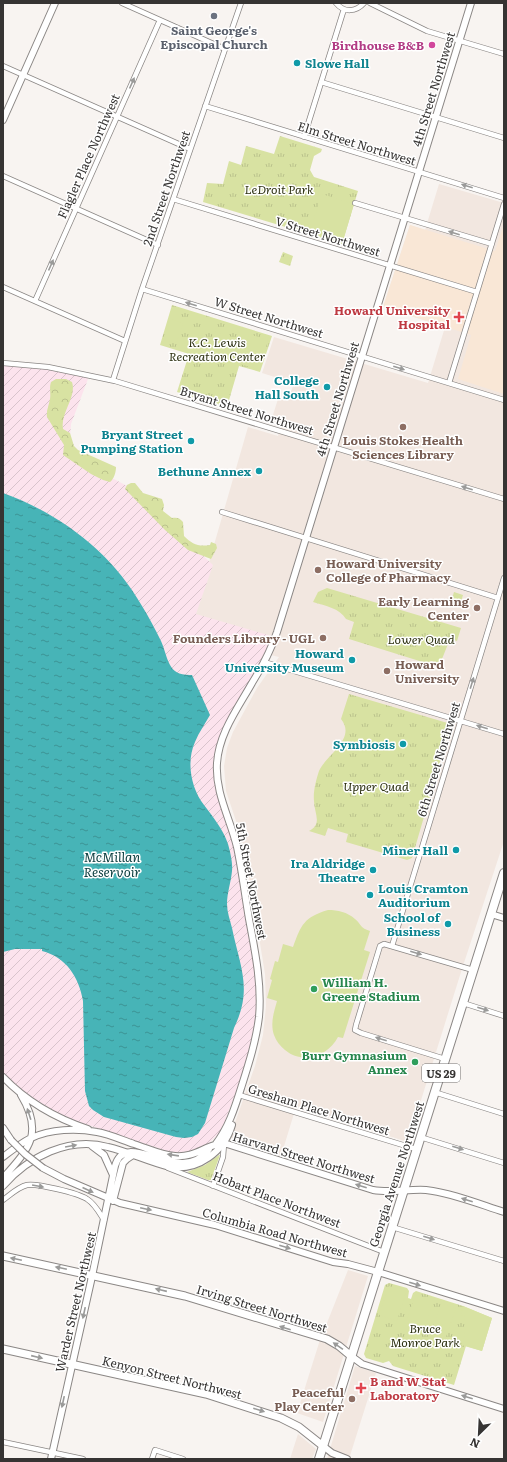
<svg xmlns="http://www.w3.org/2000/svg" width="507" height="1462" viewBox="0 0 507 1462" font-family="Literata,serif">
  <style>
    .built { fill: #f2e7e0 }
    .industrial { fill: url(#industrial-furrows) }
    .medical { fill: #f9e7d6 }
    .grass { fill: url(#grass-tufts) }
    .forest { fill: url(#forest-crowns) }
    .garden { fill: #d8e2a2 }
    .water { fill: url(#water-ripples) }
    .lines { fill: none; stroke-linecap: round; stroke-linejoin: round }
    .street-casing { stroke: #8b8785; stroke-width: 6 }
    .secondary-casing { stroke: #8b8785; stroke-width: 8 }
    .primary-casing { stroke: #8b8785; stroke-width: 9 }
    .highway-casing { stroke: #8b8785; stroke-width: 10 }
    .street { stroke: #fff; stroke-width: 4.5 }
    .secondary { stroke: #fff; stroke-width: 6 }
    .primary { stroke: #fff; stroke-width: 7 }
    .highway { stroke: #fff; stroke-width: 8 }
    .secondary-bridge-casing { stroke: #8b8785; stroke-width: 8; stroke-linecap: butt }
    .secondary-bridge { stroke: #fff; stroke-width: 6 }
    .oneway { fill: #9a9a99 }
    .worship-dot { fill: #6b7280; stroke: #fff; stroke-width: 1.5 }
    .hotel-dot { fill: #d1479c; stroke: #fff; stroke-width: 1.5 }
    .culture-dot { fill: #0f9aa8; stroke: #fff; stroke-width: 1.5 }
    .health-dot { fill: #e0444e; stroke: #fff; stroke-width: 1.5 }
    .education-dot { fill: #8d6e63; stroke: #fff; stroke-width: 1.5 }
    .leisure-dot { fill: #2e9e5b; stroke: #fff; stroke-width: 1.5 }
    .labels { text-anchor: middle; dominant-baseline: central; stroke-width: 3; stroke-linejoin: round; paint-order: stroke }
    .shield { fill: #fff; stroke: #727170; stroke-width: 1 }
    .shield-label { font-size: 11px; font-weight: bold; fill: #363433 }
    .worship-label { font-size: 12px; font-weight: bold; fill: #5b616d; stroke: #fff }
    .hotel-label { font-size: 12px; font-weight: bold; fill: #b23c85; stroke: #fff; text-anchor: end }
    .culture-label { font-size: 12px; font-weight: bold; fill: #0d838f; stroke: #fff; text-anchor: end }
    .street-label { font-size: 12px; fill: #363433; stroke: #fff }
    .park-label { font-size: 12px; font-style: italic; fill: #2e3212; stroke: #fff }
    .health-label { font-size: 12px; font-weight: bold; fill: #be3a42; stroke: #fff; text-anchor: end }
    .education-label { font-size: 12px; font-weight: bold; fill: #785e54; stroke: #fff; text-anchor: end }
    .leisure-label { font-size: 12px; font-weight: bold; fill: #27864d; stroke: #fff; text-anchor: start }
    .water-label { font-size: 13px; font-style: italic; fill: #0e4041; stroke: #fff }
  </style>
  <defs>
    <pattern id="industrial-furrows" width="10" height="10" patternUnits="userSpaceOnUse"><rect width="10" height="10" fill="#fce3ed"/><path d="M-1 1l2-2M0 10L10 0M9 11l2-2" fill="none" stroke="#d9c3cc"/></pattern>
    <pattern id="grass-tufts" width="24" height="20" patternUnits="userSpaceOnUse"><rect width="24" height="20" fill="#d8e2a2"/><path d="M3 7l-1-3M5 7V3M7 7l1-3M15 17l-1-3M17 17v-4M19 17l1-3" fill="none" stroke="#bac28c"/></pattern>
    <pattern id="forest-crowns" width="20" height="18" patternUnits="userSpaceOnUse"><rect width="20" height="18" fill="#d8e2a2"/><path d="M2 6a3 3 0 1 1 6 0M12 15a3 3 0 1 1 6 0" fill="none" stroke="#bac28c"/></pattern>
    <pattern id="water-ripples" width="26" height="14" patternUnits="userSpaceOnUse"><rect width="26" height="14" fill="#47b4b7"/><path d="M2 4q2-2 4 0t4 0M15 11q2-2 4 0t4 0" fill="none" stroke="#3c9395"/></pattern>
  </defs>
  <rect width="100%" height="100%" fill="#f8f4f1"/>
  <path class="built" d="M439,184l65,19v638l-43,131 -53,170 -112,-35 -15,49 -49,-16v-9l23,-65 8,-31 3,-29 -1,-32 -20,-123 -7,-24 -12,-36 -2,-25 3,-18 6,-16 24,-44 22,-31 -91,-22 60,-208 30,9 4,-12 -11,-3 7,-22 10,2 6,-18 -32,-10 12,-36 154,46 17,-56 -62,-20 27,-82 15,5z
    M348,1270l20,6 -45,146 -26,-9 22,-70z
    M355,1366l21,7 -27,86h-22z
    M298,1434l18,15 -4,10h-22z"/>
  <path class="industrial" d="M26,364l59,10 3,5 -17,45 -2,26 24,18 38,20 82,77 -17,49 79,23 -48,90 -10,45 17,66 24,135 1,36 -6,39 -30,78 -4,7 -15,15 -12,3 -20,2 -105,-35 -49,-27 -15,-19v-707z"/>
  <path class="medical" d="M504,224v170l-46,-15 13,-44 -88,-28 27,-82 85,26z"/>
  <path class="grass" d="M280,136l42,13 -1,3 -7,4 -4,14 4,7 44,14 -16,53 -139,-42 4,-19 16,1 6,-23 12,4 5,-19 28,8z
    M283,252l10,4 -3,10 -11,-4z
    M172,305l100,31 -12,36 -21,-6 -12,41 -50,-15 12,-38 -29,-9z
    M327,588l134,40 -4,13 -7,-2 -10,25 -9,-3 -2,3 -80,-25 5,-17 -8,-3c-7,-11 -20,-13 -33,-17l5,-10z
    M454,592l9,3 -3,10 -9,-3z
    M349,694l102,30 -39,134 -5,2 -61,-18 2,-8 -20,-6 -3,8 -16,-5c14,-7 5,-18 5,-30 -1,-9 2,-21 5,-30 7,-16 38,-32 22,-52z
    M219,1155h1l-9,25h-3l-21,-8 18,-7z
    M389,1283l18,5 2,3 -1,7 3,1 2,-6 3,-2 47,15 29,12 -10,33 -16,-5 -12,39 -61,-19 -4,-5 -6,2 -17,-5 -2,-4 21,-69z"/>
  <path class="forest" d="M56,379h10l6,3c5,15 -12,31 -9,47l7,4 4,13 4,4 38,17c0,5 -2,12 -6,15l-7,-2 -12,-6 -28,-19 1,-10 -17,-28c-1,-6 2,-12 3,-18 1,-6 -1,-11 1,-17z
    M131,483h4l8,10 19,6 2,6 -1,6 9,7c5,-1 8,0 11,4l1,14c8,8 14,11 26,9l1,-3 5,2 1,4 -6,11 -23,-9 -23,-20 -40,-41 2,-4z"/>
  <path class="garden" d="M322,194l32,10 -12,40 -33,-10z
    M170,319l13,4 -7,21 -12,-4z
    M213,331l25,8 -6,21c-21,6 -23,-13 -19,-29z
    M249,334l19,6 -8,30 -20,-6z
    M328,910c10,0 19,2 27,9 7,6 5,9 15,12l-6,19 6,2 -27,86 -5,-1c-10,19 -35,28 -53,13 -5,-4 -9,-9 -11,-15 -4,-12 0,-23 3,-34l-10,-3 5,-18 -2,-1 5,-18 3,1 5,-18 10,3c8,-22 11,-30 35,-37z
    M389,1286l17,6 -9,29 -18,-6z
    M415,1295l19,6 -10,28 -18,-6z
    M441,1303l15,5 -10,29 -15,-4z
    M463,1306l29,12 -10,33 -21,-6 3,-8 1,-21 -4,-1z"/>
  <path class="water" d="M3,493c58,21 109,60 139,113 7,11 13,23 19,35 8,18 6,35 31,34l18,40c-5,9 -11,17 -15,27 -9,20 -4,46 9,63 9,12 19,24 24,39 2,7 5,19 4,27 -1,11 -5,22 -5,33 0,8 3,16 5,24 8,39 21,61 2,100l-29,95 -7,11 -6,3 -8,1 -8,-1 -72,-20 -11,-7 -4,-4 -4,-15 -2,-90c-4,-24 -17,-44 -41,-50v-2h-27l-12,3z"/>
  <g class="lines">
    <g class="street-casing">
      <path id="street" d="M122,3l103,46
        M336,3c8,10 20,9 28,0
        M370,3l57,28 77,23
        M3,66l187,83
        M321,82l183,56
        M205,106l299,92
        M304,137l40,-128
        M3,176l155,69
        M173,199l304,93
        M355,203l137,41
        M3,287l122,54
        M142,289l362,111
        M35,301l125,-281
        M3,363l45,4 67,14 389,118
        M113,380l29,-91 99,-286
        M449,383l55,-179
        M222,512l276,86
        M264,662l240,72
        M392,946l112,-368
        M463,1003l41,13
        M445,1059l-84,-26 -6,-3 1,-5 24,-79 4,-2 89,26
        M434,1092l70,22
        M239,1095l177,54
        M420,1137l84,26
        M168,1168l216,84
        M213,1186l10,-29 1,-13
        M3,1200c7,-5 15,-13 24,-15 9,-2 51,8 60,14 8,5 12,13 17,21
        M392,1227l112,34
        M3,1442l80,17
        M152,1459l3,-9 28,9"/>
    </g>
    <g class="secondary-casing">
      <path id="secondary" d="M3,120l52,-117
        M491,914l13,4
        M3,1077c24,25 52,41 85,52
        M3,1128l8,12
        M215,1145c14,-18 20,-38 27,-60 7,-22 14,-44 17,-68 3,-33 -4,-66 -10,-98 -4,-24 -7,-48 -12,-72 -7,-29 -22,-54 -20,-84 2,-30 21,-55 35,-80 10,-16 19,-33 25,-51l194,-629
        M92,1146l12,9 9,20
        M3,1157c9,-7 18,-14 28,-19 20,-9 45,-10 66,-6 12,2 25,8 37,12 13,4 27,11 41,12 22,2 33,-14 52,-12l146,46c18,3 35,-1 53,0 26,3 53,14 78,22
        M43,1168l21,11 56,24 95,22 118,37 15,2 30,8 126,39
        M3,1178c26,-29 41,-45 18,-83
        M3,1186c25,-29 66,-50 105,-39 21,5 41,15 62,20 28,4 54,-15 62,-42
        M113,1201l10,-38 4,-4 6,-4
        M351,1356l11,8 142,45
        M323,1446l9,7 15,6
        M51,1459l40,-178 24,-115c11,-40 65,23 94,-17"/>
    </g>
    <g class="primary-casing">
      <path id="primary" d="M3,1256l182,40 142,43 12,7 12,10
        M3,1349l203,45 75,24 18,9 24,19"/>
    </g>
    <g class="highway-casing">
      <path id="highway" d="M319,1459l185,-586"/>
    </g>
    <use href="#street" class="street"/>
    <use href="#secondary" class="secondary"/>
    <use href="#primary" class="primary"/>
    <use href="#highway" class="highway"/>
    <g class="secondary-bridge-casing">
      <path id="secondary-bridge" d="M11,1140l14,14 18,14"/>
    </g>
    <use href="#secondary-bridge" class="secondary-bridge"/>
  </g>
  <defs><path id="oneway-solid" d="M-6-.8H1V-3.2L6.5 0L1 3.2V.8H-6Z"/></defs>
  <g class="oneway">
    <use href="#oneway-solid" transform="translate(132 83) rotate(-66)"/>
    <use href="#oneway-solid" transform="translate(467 186) rotate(-163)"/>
    <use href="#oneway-solid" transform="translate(454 233) rotate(-163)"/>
    <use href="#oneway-solid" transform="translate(51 265) rotate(-66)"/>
    <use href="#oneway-solid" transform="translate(191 304) rotate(-163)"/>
    <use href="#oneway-solid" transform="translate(399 368) rotate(17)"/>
    <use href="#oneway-solid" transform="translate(467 488) rotate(-163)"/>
    <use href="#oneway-solid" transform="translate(472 683) rotate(-73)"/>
    <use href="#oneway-solid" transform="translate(482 727) rotate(-163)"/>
    <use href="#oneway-solid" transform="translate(416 953) rotate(16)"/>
    <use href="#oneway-solid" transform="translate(483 1009) rotate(18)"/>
    <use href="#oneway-solid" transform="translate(381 1039) rotate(-163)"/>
    <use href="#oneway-solid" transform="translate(29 1114) rotate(-108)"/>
    <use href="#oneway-solid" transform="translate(71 1146) rotate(-10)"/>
    <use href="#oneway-solid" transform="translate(458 1148) rotate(17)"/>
    <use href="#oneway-solid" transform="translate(173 1155) rotate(-172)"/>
    <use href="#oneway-solid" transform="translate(38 1186) rotate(10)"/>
    <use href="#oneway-solid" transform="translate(361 1186) rotate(-162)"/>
    <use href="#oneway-solid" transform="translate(88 1190) rotate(24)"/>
    <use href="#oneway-solid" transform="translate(467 1200) rotate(-163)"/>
    <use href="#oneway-solid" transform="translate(146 1209) rotate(12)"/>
    <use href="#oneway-solid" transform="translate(429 1238) rotate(17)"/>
    <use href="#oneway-solid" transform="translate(285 1247) rotate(17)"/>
    <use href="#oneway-solid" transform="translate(16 1259) rotate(-168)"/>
    <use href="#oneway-solid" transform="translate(61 1268) rotate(-168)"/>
    <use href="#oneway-solid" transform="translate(415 1284) rotate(17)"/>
    <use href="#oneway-solid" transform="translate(161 1290) rotate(-167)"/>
    <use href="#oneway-solid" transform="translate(84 1313) rotate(102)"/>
    <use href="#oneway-solid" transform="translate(285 1328) rotate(-162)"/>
    <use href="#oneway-solid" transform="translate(338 1346) rotate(-146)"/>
    <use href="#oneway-solid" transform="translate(37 1357) rotate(13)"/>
    <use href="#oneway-solid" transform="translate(467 1397) rotate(-163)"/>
    <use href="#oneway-solid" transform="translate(63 1402) rotate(102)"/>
    <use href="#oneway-solid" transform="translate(259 1410) rotate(17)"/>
  </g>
  <circle class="worship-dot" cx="214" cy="16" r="4"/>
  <circle class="hotel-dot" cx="432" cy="45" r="4"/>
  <g class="culture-dot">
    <circle cx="297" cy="63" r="4"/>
    <circle cx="327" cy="387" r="4"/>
    <circle cx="191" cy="441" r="4"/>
    <circle cx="259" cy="471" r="4"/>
    <circle cx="352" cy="660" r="4"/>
    <circle cx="403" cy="744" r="4"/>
    <circle cx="456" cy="850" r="4"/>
    <circle cx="373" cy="870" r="4"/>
    <circle cx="370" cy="895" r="4"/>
    <circle cx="448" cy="924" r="4"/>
  </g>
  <g class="health-dot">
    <path d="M457 311h4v4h4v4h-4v4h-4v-4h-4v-4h4z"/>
    <path d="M359 1382h4v4h4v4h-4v4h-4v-4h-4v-4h4z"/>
  </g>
  <g class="education-dot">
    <circle cx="403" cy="427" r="4"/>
    <circle cx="318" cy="570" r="4"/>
    <circle cx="477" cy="608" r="4"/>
    <circle cx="323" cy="638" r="4"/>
    <circle cx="387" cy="671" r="4"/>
    <circle cx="352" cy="1399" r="4"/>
  </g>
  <g class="leisure-dot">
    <circle cx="314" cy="989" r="4"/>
    <circle cx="415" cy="1062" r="4"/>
  </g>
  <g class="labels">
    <rect class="shield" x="422" y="1064" width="38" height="18" rx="3"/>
    <g class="shield-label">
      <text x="441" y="1073">US 29</text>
    </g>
    <g class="worship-label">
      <text x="214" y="30">Saint George's<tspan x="214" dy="14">Episcopal Church</tspan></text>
    </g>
    <g class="hotel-label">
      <text x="424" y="45">Birdhouse B&amp;B</text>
    </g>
    <g class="culture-label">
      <text x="305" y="63" text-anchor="start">Slowe Hall</text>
      <text x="319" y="380">College<tspan x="319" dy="14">Hall South</tspan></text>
      <text x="183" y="434">Bryant Street<tspan x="183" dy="14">Pumping Station</tspan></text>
      <text x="251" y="471">Bethune Annex</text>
      <text x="344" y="653">Howard<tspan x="344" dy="14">University Museum</tspan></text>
      <text x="395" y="744">Symbiosis</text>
      <text x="448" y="850">Miner Hall</text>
      <text x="365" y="863">Ira Aldridge<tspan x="365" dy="14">Theatre</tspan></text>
      <text x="378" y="888" text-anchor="start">Louis Cramton<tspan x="378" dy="14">Auditorium</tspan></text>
      <text x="440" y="917">School of<tspan x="440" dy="14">Business</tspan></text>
    </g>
    <g class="street-label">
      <text transform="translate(433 89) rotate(-73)">4th Street Northwest</text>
      <text transform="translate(357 143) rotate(17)">Elm Street Northwest</text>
      <text transform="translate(88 156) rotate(-66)">Flagler Place Northwest</text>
      <text transform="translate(166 188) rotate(-71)">2nd Street Northwest</text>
      <text transform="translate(328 236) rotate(17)">V Street Northwest</text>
      <text transform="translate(269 317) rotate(17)">W Street Northwest</text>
      <text transform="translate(337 399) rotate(-73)">4th Street Northwest</text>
      <text transform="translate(247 410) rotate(17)">Bryant Street Northwest</text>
      <text transform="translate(438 759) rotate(-73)">6th Street Northwest</text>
      <text transform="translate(252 881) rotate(79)">5th Street Northwest</text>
      <text transform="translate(319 1109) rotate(17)">Gresham Place Northwest</text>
      <text transform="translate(304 1157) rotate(17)">Harvard Street Northwest</text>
      <text transform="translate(396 1174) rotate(-72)">Georgia Avenue Northwest</text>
      <text transform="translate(277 1199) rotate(21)">Hobart Place Northwest</text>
      <text transform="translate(275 1232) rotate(16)">Columbia Road Northwest</text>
      <text transform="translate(75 1302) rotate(-77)">Warder Street Northwest</text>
      <text transform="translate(262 1308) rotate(17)">Irving Street Northwest</text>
      <text transform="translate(172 1377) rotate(14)">Kenyon Street Northwest</text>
    </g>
    <g class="park-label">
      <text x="279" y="189">LeDroit Park</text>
      <text x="217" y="342">K.C. Lewis<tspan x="217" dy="14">Recreation Center</tspan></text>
      <text x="421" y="639">Lower Quad</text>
      <text x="376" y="786">Upper Quad</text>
      <text x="425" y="1328">Bruce<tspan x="425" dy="14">Monroe Park</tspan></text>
    </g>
    <g class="health-label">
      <text x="450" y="310">Howard University<tspan x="450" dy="14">Hospital</tspan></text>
      <text x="370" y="1381" text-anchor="start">B and W Stat<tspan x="370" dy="14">Laboratory</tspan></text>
    </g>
    <g class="education-label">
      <text x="403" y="440" text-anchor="middle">Louis Stokes Health<tspan x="403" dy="14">Sciences Library</tspan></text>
      <text x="326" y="563" text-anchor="start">Howard University<tspan x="326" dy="14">College of Pharmacy</tspan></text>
      <text x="469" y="601">Early Learning<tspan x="469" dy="14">Center</tspan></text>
      <text x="315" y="638">Founders Library - UGL</text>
      <text x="395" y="664" text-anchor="start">Howard<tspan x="395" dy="14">University</tspan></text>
      <text x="344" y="1392">Peaceful<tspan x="344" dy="14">Play Center</tspan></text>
    </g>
    <g class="leisure-label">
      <text x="322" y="982">William H.<tspan x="322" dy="14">Greene Stadium</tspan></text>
      <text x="407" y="1055" text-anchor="end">Burr Gymnasium<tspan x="407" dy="14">Annex</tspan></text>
    </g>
    <g class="water-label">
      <text x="112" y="856">McMillan<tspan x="112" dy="15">Reservoir</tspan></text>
    </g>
  </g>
  <rect width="507" height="1462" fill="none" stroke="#363433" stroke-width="8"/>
  <g transform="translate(479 1434) rotate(204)" stroke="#ffffff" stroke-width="3" paint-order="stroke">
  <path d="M0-3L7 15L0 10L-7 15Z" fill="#363433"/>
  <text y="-6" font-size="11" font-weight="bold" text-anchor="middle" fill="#363433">N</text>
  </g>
</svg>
